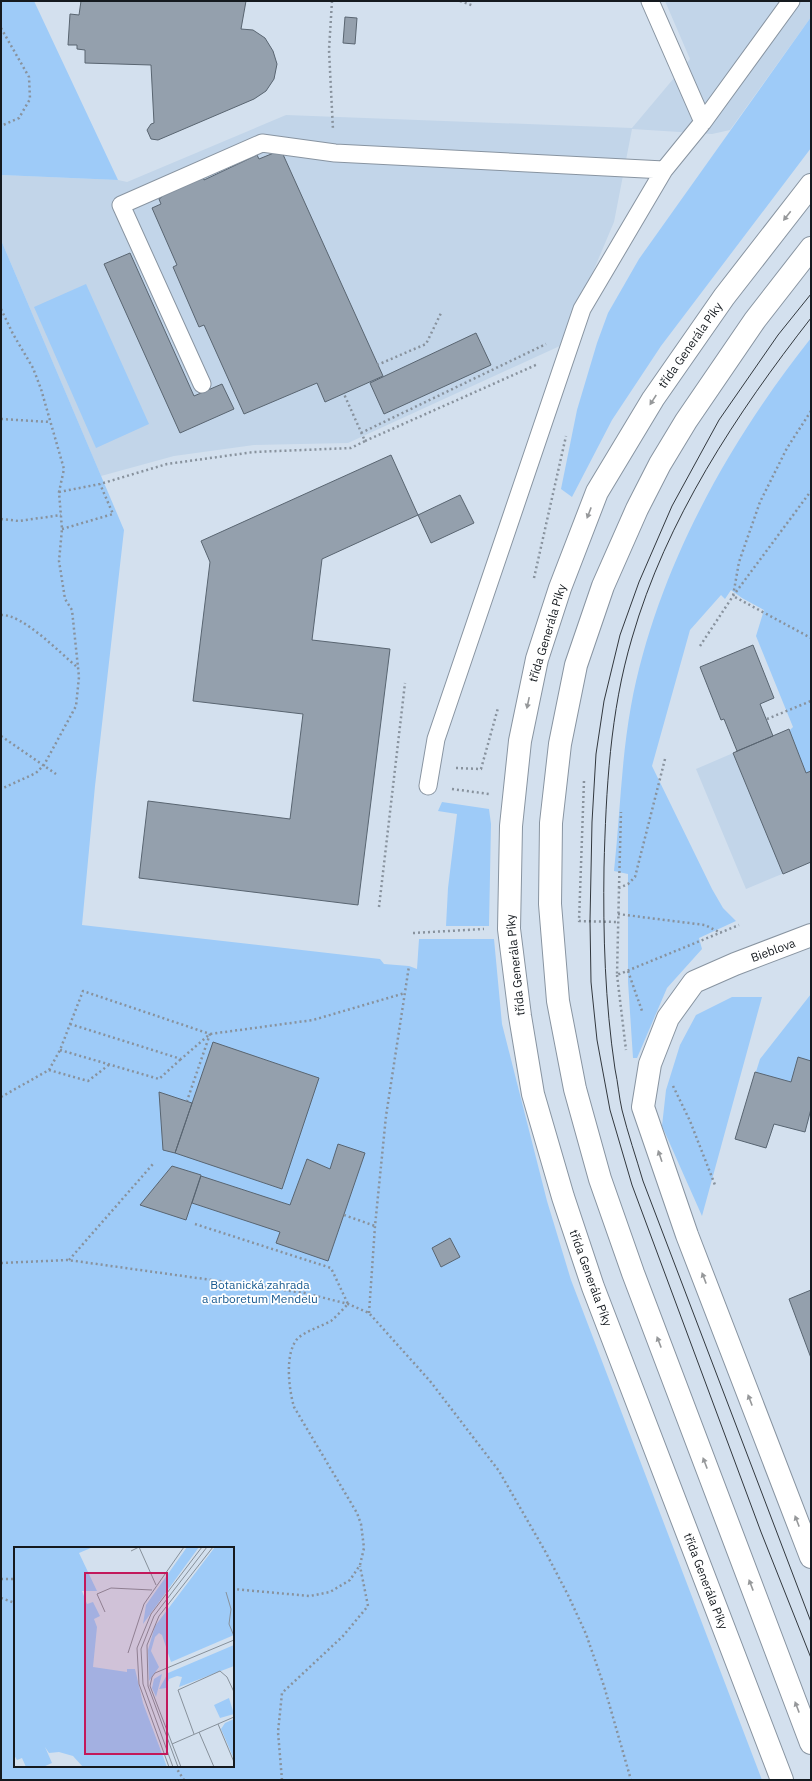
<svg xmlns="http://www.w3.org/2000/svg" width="812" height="1781" viewBox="0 0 812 1781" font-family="'IBM Plex Sans',sans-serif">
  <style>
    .built { fill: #c2d5e9 }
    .green { fill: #9ecbf8; fill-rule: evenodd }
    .building { fill: #94a0ad; stroke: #596571 }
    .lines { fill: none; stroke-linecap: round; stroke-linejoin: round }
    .lane-casing { stroke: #8894a1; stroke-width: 19 }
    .street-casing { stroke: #8894a1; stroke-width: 24 }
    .secondary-casing { stroke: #8894a1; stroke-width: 24 }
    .path { stroke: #88929d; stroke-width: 2.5; stroke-dasharray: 2 3; stroke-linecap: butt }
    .lane { stroke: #fff; stroke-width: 17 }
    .street { stroke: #fff; stroke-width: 22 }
    .secondary { stroke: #fff; stroke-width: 22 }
    .tram { stroke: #32383e; stroke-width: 1 }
    .oneway { fill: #96989a }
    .labels { text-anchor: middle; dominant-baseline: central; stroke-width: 3.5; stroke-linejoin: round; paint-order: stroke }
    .street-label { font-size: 12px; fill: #151a1f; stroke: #fff }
    .park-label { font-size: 12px; fill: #15588f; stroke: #fff }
    .inset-road { fill: none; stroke: #87919b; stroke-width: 1 }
    .view { fill: #c2185b; fill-opacity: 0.15; stroke: #c2185b; stroke-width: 2 }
    .inset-edge { fill: none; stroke: #151a1f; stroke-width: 2 }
  </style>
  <rect width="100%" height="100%" fill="#d3e0ee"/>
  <path class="built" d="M665,1h146v16l-81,113 -18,4 -80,-5 -18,93 -52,123 -214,98 -94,2 -80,11 -73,20 -100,-236v-65l117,5 9,2 159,-67 346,13 58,-69z
    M789,729l22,54v79l-65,27 -50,-120z"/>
  <path class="green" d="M1,1h33l84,179 -117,-5z
    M811,17v131l-150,198 -49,74 -40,77 -11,-8 16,-79 20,-67 11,-30 31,-54z
    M1,240l123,290 -29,256 -13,139 298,34 4,5 25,2 8,3 2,-30h75l8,85 45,177 24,79 191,500h-761zM15,1548h218v218h-218z
    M86,284l63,140 -53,24 -62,-141z
    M811,338v446l-22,-53 4,-4 -37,-91 8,-26 -22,-12 -11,-8 -6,9 -4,-4 -31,35 -38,136 60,123 11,19 13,13 -37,17 3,11 -35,39 -30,70h-4l-5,-76v-108l-14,-3c6,-54 7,-110 17,-165 25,-134 96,-262 180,-368z
    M442,802l47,7 2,15 -2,102h-43l2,-38 9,-74 -19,-3z
    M811,994v115l-6,23 -31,-8 -8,24 -31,-9 25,-80z
    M732,997h30l-60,219 -40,-90 4,-36 14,-45 16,-30z"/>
  <path class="building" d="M81,1h165l-5,28 12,1 12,8 8,13 4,13 -3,15 -8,12 -12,8 -96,41 -7,-1 -4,-9 4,-6 3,-1 -3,-58 -66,-2v-13l-8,-1v-4h-9l2,-31 9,1z
    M345,17l12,1 -2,26 -12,-1z
    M281,150l102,226 -58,26 -8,-19 -73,31 -40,-89 -5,2 -26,-60 4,-2 -25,-57 9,-4 -2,-5 3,-2 -1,-2 42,-19 1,4 53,-25 2,4z
    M130,253l64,143 28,-12 12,25 -54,24 -76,-169z
    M476,333l15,32 -107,49 -14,-31z
    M391,455l27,60 -96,44 -10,81 78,9 -32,256 -219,-27 9,-77 142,18 13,-105 -110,-13 17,-139 -9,-21z
    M460,495l14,28 -43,20 -13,-28z
    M753,645l21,53 -14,6 13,32 -36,15 -13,-32 -3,1 -21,-53z
    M789,729l17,44 5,-2v91l-28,12 -50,-121z
    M213,1042l106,36 -37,111 -107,-36z
    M798,1057l13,4v48l-6,23 -31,-8 -8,24 -31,-9 20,-67 36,10z
    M159,1092l33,11 -17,50 -12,-3z
    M338,1144l27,9 -37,108 -52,-18 4,-11 -88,-29 9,-27 89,29 17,-46 23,10z
    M172,1166l29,9 -15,45 -46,-15z
    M450,1238l10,19 -19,10 -9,-19z
    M811,1290v68l-22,-59z"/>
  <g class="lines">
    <g class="lane-casing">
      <path id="lane" d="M650,1l53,121
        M202,384l-81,-179 141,-62 73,10 329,17
        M428,786l8,-47 146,-430 82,-139 39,-48 88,-121"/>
    </g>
    <g class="street-casing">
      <path id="street" d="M811,935l-76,29 -41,18 -26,36 -18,46 -7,43 44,128 124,322"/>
    </g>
    <g class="secondary-casing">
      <path id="secondary" d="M811,248l-56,72 -69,101 -26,43 -23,45 -34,77 -27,79 -16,79 -9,79 -1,81 8,97 17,88 25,90 33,94 178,470
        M782,1780l-189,-493 -30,-90 -30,-103 -13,-78 -11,-87 2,-103 9,-85 17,-82 23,-71 37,-96 56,-93 71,-102 87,-112"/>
    </g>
    <path class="path" d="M332,1l-3,49 4,80
      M460,1l14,5
      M1,28l28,49 1,22 -11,19 -18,8
      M1,309l12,25 20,34 8,21 23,80 -5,23 3,37 -3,32 6,38 7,11 7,67 -3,29 -32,59 -8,8 -35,16
      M377,365l49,-21 15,-31
      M811,411l-24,37 -27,54 -21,60 -6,34 78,42
      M1,419l49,3
      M361,433l185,-89
      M365,441l173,-77
      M59,492l41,-8 67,-20 87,-12 97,-4 14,-7 -21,-47
      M1,519l18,2 42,-6
      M62,529l51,-15 -13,-30
      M534,578l32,-142
      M1,615c22,-1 59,38 76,52
      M700,646l33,-50 78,-105
      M767,719l44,-18
      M1,736l55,38
      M665,759l-30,118 -7,7 -9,4 -2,87 122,-50
      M456,768l25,1 17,-61
      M584,781l-5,140 39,1
      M452,789l37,5
      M619,888l2,-76
      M379,907l26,-224
      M618,914l87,11 16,8
      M413,933l71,-4
      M628,971l14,40
      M617,975l9,75
      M70,1024l111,35 29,-25 103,-14 92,-27
      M60,1050l99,29 22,-20
      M49,1070l39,11 22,-17
      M673,1086l17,35 25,64
      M1,1097l48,-27 11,-20 23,-59 127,43 -23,67
      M344,1215l31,11
      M195,1224l136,44 17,36c-5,5 -11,12 -17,17 -11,6 -23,9 -33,17 -14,15 -9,52 -4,69l63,106 4,11 3,24 -4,17 -10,15 -20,12 -20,4 -77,-7
      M69,1260l84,-96
      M1,1263l67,-3 237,33 43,11 21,9 61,68 69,90 46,80 23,44 18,39 18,52 27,94
      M369,1313l6,-87 11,-110 23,-150
      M1,1579h14
      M1,1598l14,5
      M175,1766l9,14
      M282,1780l-4,-48 4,-39 61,-57 25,-30 -8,-40"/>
    <use href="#lane" class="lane"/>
    <use href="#street" class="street"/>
    <use href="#secondary" class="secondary"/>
    <path class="tram" d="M811,294l-33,41 -59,85 -47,86 -33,76 -19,53 -16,66 -8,53 -4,68 -2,99 1,61 6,58 13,70 22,75 129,347 50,126
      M811,318c-75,96 -145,202 -179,320 -22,74 -26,152 -28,229 -1,68 1,135 11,202 3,14 4,28 7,41 6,24 14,47 21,71l168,441"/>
  </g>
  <defs><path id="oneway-solid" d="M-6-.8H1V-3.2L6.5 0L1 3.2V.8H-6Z"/></defs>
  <g class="oneway">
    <use href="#oneway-solid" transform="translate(787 216) rotate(128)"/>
    <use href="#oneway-solid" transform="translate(653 400) rotate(123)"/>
    <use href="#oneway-solid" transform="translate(589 513) rotate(111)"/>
    <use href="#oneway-solid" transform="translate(528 703) rotate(102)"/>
    <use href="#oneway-solid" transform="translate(660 1156) rotate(-109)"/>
    <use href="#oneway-solid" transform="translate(704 1278) rotate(-111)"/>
    <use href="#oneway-solid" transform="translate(659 1342) rotate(-111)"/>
    <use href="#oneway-solid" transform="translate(750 1400) rotate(-111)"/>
    <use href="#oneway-solid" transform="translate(705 1463) rotate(-111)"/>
    <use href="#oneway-solid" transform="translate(797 1521) rotate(-111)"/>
    <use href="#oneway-solid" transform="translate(751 1585) rotate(-111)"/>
    <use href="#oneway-solid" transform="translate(797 1707) rotate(-111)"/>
  </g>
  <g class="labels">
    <g class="street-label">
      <text transform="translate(690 345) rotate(-55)">třída Generála Píky</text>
      <text transform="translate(547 633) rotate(-73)">třída Generála Píky</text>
      <text transform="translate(773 950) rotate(-20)">Bieblova</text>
      <text transform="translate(515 965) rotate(-96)">třída Generála Píky</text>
      <text transform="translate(591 1278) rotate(70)">třída Generála Píky</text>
      <text transform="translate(706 1581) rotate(69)">třída Generála Píky</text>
    </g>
    <g class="park-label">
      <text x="260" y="1284">Botanická zahrada<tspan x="260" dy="14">a arboretum Mendelu</tspan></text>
    </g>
  </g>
  <g transform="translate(14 1547)">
    <rect width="220" height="220" fill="#d3e0ee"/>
    <path d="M0,0h79l-14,6 18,38h-15l5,13 6,-2 7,14 -6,3 -3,-8 6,16 -4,40 34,5v-3h8l8,34 24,64h-84l-10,-11 -14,-4 -10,1 -4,-6 7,16 -9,4h-17l-4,-9 -5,2 -3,-5zM173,0h12l-56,77 3,-19zM201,0h19v88l-63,27 -9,-27 -3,-2 -4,4 -4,14 8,16 -10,14 -1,-31 7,-24zM220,98v21l-55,21 3,-10 -5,-1 -8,3 -3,9 -7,1 9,-16zM148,127l-6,23 -4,-9 2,-9zM215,151l5,16 -14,4 -6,-13zM220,172v40l-13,-30 4,-6z" fill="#9ecbf8"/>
    <path class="inset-road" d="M117,4l8,-4 17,38M212,45l5,17 -2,15 5,12M91,65l-8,-18 14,-6 41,2M114,106l16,-49 40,-57M204,177l16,38M185,185l15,35M180,187l-16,-44 42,-19 7,6 7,15M158,197l62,-27M155,220l-30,-83 -2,-36 14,-34 51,-67M159,220l-30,-83 -2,-35 13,-33 53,-69M164,220l-30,-81 -1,-41 12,-29 54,-69M167,220l-31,-81 2,-9 3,-4 79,-33"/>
    <path class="view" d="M71,26h82v181h-82z"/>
    <rect width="220" height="220" class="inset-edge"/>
  </g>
  <rect width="812" height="1781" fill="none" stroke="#151a1f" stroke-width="4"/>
</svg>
